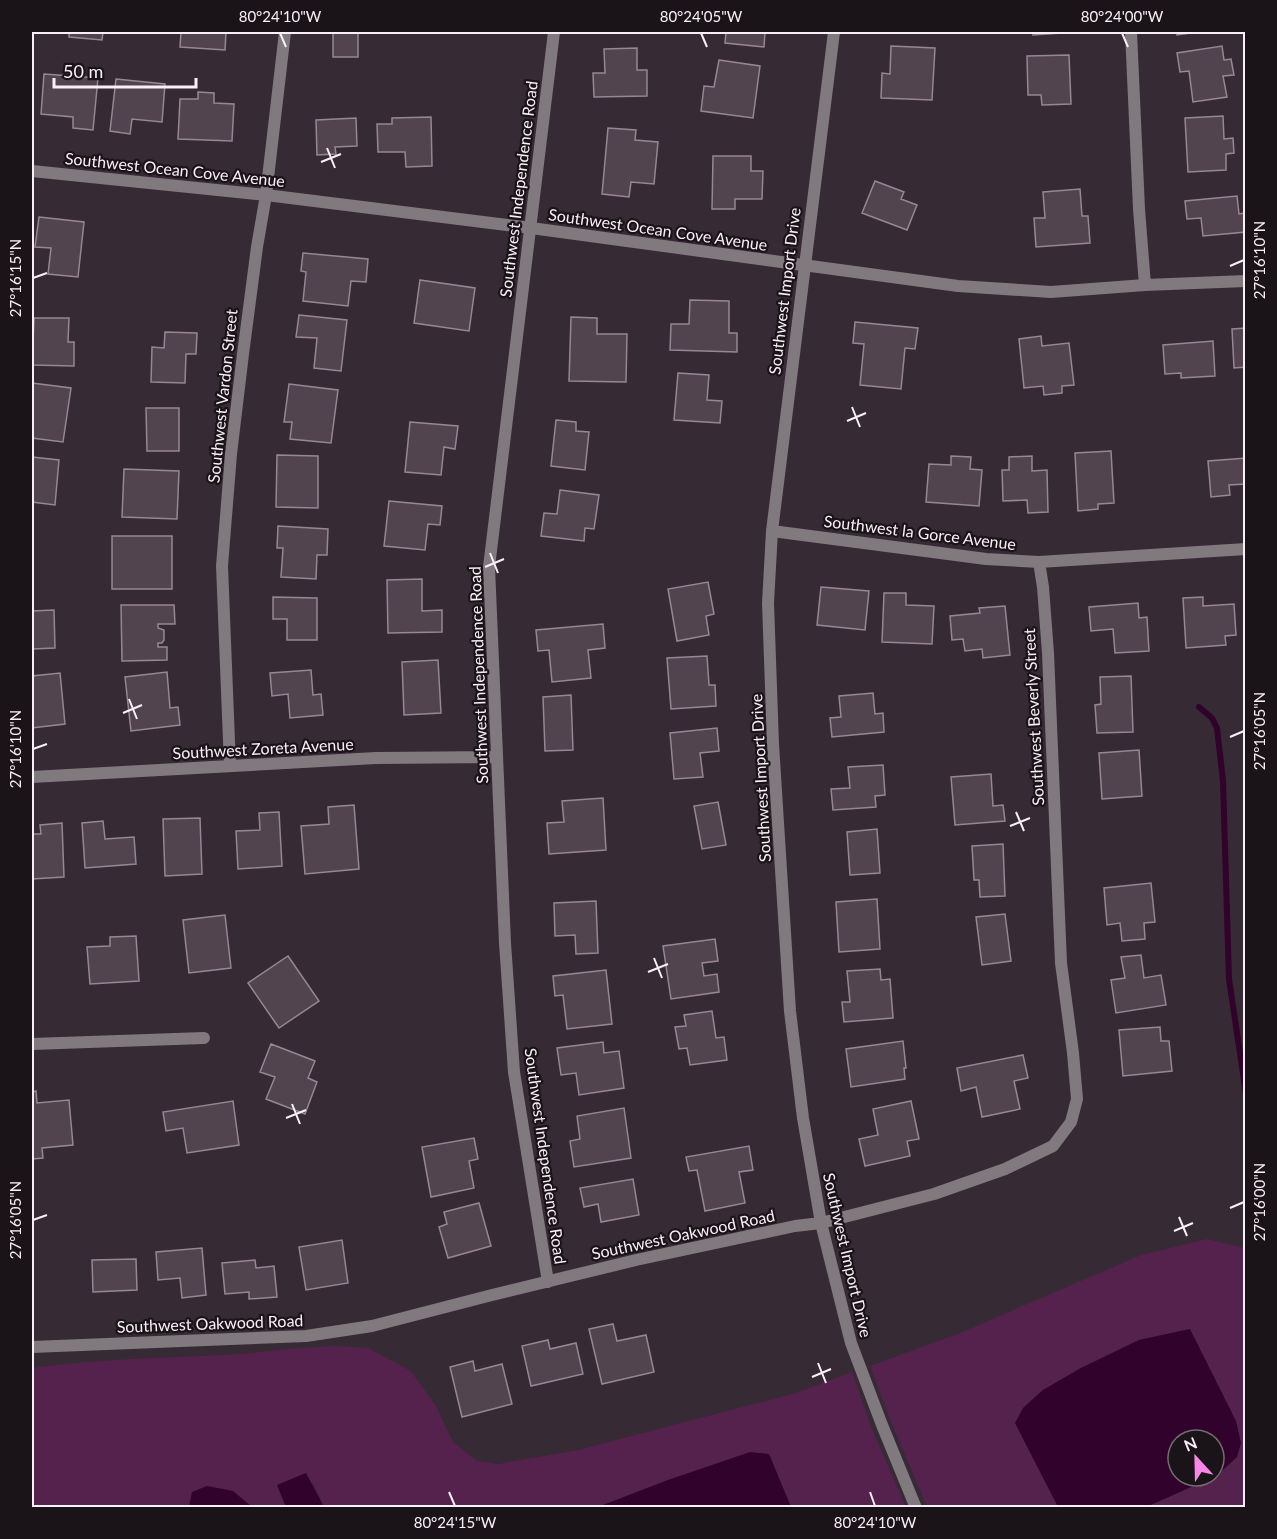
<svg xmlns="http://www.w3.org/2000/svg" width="1277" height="1539" viewBox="0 0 1277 1539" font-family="Lato,sans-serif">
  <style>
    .green { fill: #55214d }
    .water { fill: #31022b; fill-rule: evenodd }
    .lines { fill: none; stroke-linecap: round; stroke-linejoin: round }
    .stream { stroke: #31022b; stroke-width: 6 }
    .building { fill: #52444f; stroke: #968793; stroke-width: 1.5 }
    .minor { stroke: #80797e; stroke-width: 12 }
    .tertiary { stroke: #80797e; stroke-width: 12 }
    .ticks { fill: none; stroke: #f9f0f7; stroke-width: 2 }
    .labels { text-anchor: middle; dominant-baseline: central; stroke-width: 4.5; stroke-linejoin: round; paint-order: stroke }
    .street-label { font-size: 16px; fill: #f9f0f7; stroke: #1a1419 }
    .neatline { fill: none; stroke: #f9f0f7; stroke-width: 2 }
    .ticks-label { font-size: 15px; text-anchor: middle; fill: #f9f0f7 }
  </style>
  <rect width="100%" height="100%" fill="#362a34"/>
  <path class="green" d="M1207,1239l38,9v259h-99l70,-31 21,-19 -47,-128 -51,11 -58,28 -38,22 -20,18 35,99h-131l-36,-85 -21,-56 90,-33 181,-78z
    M335,1346l33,2 43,23 25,35 17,36 24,19 21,3 80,-14 218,-57 56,-21 20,57 34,78h-115l-22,-53 -19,-1 -82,27 -70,27h-274l-11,-24 -36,2 9,22h-34l-19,-16 -41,1 -3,15h-157v-139c64,-9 128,-10 193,-13 37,-3 73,-8 110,-9z"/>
  <path class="water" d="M1190,1329l46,92 5,22 -4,14 -21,19 -70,31h-88l-43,-84 8,-15 20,-18 38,-22 58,-28zM1178,1440h36v36h-36z
    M750,1452l19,2 22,53h-193l70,-27z
    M306,1473l18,34h-38l-9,-22z
    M207,1486l26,5 19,16h-63l3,-15z"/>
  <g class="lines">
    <path class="stream" d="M1199,707l13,11 5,10 6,53 6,198 17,115"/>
  </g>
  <path class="building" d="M69,32h34l-1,8 -33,-3z
    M181,32h45l-1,18 -45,-3z
    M333,32h25v25h-25z
    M726,32h39l-1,15 -39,-4z
    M1033,32h44l-44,3z
    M1177,32h21l-21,3z
    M891,46l44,2 -3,52 -51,-2 1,-25 8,1z
    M1222,46l2,14 7,-1 3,16 -11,1 4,21 -34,5 -4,-31 -9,1 -3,-19z
    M637,48v22h10v26l-53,1 -1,-24h12l-1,-24z
    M1069,55l2,49 -29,1 -1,-10h-13l-1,-39z
    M719,60l41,6 -7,52 -52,-7 3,-25 10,1z
    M44,74l54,4 -5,52 -20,-2v-11l-32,-3z
    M116,79l49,5 -3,38 -30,-3 -2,15 -20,-3z
    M198,92l16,1v10l20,1 -2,37 -54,-2 2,-40h18z
    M1223,116l1,23 9,-1 1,15 -8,1v16l-38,2 -3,-54z
    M431,117l1,49 -26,1 -1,-15h-27l-1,-28h15v-6z
    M356,118l1,28 -22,1 1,7 -19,1 -1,-35z
    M608,128l28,2 -1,10 23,2 -4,42 -23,-2 -2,15 -27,-3z
    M713,156h38v15h12l-1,28h-27v10h-23z
    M875,181l29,11 -3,7 16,6 -10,25 -45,-17z
    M1080,189l2,27h6l2,27 -54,4 -2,-29h11l-2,-26z
    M1237,196l2,18 6,-1 1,19 -43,4 -2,-18 -14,1 -2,-18z
    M39,217l45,5 -6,55 -30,-3 3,-26 -16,-1z
    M303,253l65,6 -2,23 -15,-1 -3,25 -45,-5 3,-29 -5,-1z
    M420,280l55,8 -6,43 -55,-8z
    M690,300l39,1v32h8v19l-67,-2 1,-26h18z
    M299,315l48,5 -6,51 -27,-3 3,-30 -21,-1z
    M571,317l26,1v16h30l-1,48 -57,-1z
    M34,318h35l-1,24h6v24l-42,-1z
    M855,322l63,6 -3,21 -10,-1 -4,41 -41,-4 4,-41 -11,-1z
    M1246,328v39l-12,1 -2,-39z
    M165,332l32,1 -1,21h-10l-1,29 -34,-1 1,-35 12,1z
    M1041,336l1,10 27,-3 5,42 -12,1v7l-18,2 -1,-9 -19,2 -5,-49z
    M1213,341l2,35 -34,2v-5l-16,1 -2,-29z
    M678,373l31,2 -2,25 15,1 -2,22 -46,-3z
    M32,383l39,5 -8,54 -31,-4z
    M289,384l49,6 -7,53 -41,-4 2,-17h-8z
    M146,408h33v43h-32z
    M556,420l20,2v9l13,1 -4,38 -34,-4z
    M410,422l48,4 -3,23 -11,-2 -3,28 -36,-3z
    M1111,451l3,52 -16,1v5l-20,2 -3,-58z
    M277,455l41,1v52l-42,-1z
    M951,456l20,1 -1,12 12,1 -3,36 -53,-4 3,-38 22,1z
    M1032,456v15l15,-1 1,42 -20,1 -1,-13 -24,1 -1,-31h7v-13z
    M32,457l27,3 -4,45 -23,-3z
    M1246,458v26l-17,1 1,10 -19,2 -3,-36z
    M124,469l55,2 -2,48 -55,-2z
    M560,490l39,5 -5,34 -9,-1 -1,13 -43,-5 3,-23 13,1z
    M389,501l53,5 -2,19 -12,-1 -3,26 -41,-4z
    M278,526l50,3 -1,26h-10l-1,24 -35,-2 2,-29h-6z
    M112,536h60v53h-60z
    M422,579v32l20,-1v22l-54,1 -1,-53z
    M708,582l6,32 -8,2 3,19 -32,6 -9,-52z
    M821,587l48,4 -4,39 -48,-5z
    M884,593h22v12l28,1 -2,38 -50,-2z
    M273,597l44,1v42h-30v-21h-14z
    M1203,597v9l31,-2 2,31 -11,1 1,9 -40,3 -3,-50z
    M1138,603l1,15 8,-1 2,34 -34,2 -2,-24 -22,2 -2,-24z
    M121,605h53l1,19h-17v4l6,2v10l-2,3h-4v4h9v13l-45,1z
    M1005,606l5,49 -27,3 -1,-9 -17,2 -2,-12 -11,1 -2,-24 30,-3 -1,-5z
    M54,610l1,38 -23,1v-38z
    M603,624l2,24 -17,2 3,28 -39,4 -3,-32 -11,1 -2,-21z
    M707,656l2,29h6l1,21 -45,3 -4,-51z
    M438,660l3,53 -37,2 -2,-53z
    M311,670l2,25 8,-1 2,21 -33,3 -2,-24 -16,2 -2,-23z
    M167,672l3,36 8,-1 2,18 -49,6 -6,-54z
    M60,673l5,51 -33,4v-52z
    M1131,676l2,56 -36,1 -2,-28 6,-1 -1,-27z
    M873,693l2,21 8,-1 1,19 -52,5 -2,-19 11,-1 -2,-21z
    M571,695l2,55 -28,1 -2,-54z
    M717,728l2,23 -19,2 3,24 -29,2 -4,-46z
    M1139,750l3,46 -40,3 -3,-46z
    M883,765l2,30 -10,1 1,11 -43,3 -2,-21 19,-1 -2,-21z
    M991,774l2,32 10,-1 2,16 -50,4 -4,-48z
    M603,798l3,52 -57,4 -2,-31 17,-1 -2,-21z
    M718,802l8,43 -24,4 -8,-43z
    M354,805l5,64 -54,5 -4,-48 28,-2 -1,-17z
    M279,812l3,54 -44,3 -2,-38 24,-1 -1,-17z
    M200,818l2,56 -37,2 -2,-57z
    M103,821l2,18 29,-2 2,27 -51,4 -3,-45z
    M62,823l2,54 -32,2v-45h9l-1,-9z
    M877,829l3,44 -30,2 -3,-43z
    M1003,844l2,52 -25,1 -1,-17h-5l-2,-34z
    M1151,883l4,39 -11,1 1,16 -23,2 -2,-18 -13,2 -3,-37z
    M877,899l3,50 -41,3 -3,-50z
    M596,901l2,52 -22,1 -1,-19 -20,1 -1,-33z
    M1005,914l6,47 -29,4 -6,-48z
    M225,915l6,53 -42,5 -6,-53z
    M136,936l3,45 -49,3 -3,-37 23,-1v-9z
    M715,939l3,22 -16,2 2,13 13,-2 2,18 -48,7 -8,-53z
    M1141,955l3,23 17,-3 5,30 -50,8 -5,-33 14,-2 -4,-21z
    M288,956l31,45 -40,27 -31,-45z
    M880,969l1,11 9,-1 3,39 -49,4 -2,-20h8l-3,-31z
    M606,970l6,54 -45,5 -4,-34 -8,1 -2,-20z
    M712,1011l4,27 8,-1 3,23 -37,5 -3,-17 -8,1 -4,-22 11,-1 -2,-11z
    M1160,1027l1,14h8l3,30 -49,5 -4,-46z
    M903,1041l3,27h-2l1,11 -54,8 -5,-38z
    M603,1042l1,11 15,-2 5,37 -45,7 -3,-22 -15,2 -4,-27z
    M271,1044l44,17 -7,17 9,4 -12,32 -39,-15 9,-22 -15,-5z
    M1023,1055l5,23 -14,3 6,28 -38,8 -6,-30 -15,4 -4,-23z
    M36,1091l1,12 32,-3 4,45 -31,3 1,10 -11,1v-67z
    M233,1101l6,44 -52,8 -4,-25 -17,3 -3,-19z
    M911,1101l8,38 -12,2 3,15 -45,10 -6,-27 19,-4 -5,-26z
    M624,1108l7,50 -57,9 -4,-26 10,-2 -3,-23z
    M474,1138l4,21 -9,2 5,27 -43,9 -9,-50z
    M749,1146l4,24 -14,2 6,31 -40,8 -8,-41 -8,1 -3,-14z
    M633,1179l6,36 -38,7 -3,-18 -14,3 -4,-19z
    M479,1203l12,43 -43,12 -9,-31 8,-3 -3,-12z
    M342,1240l6,43 -42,7 -7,-43z
    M202,1248l4,47 -24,3 -2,-20 -22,2 -2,-28z
    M136,1259l1,31 -44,2 -1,-32z
    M255,1260l1,8 18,-2 3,31 -28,2v-7l-24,2 -3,-31z
    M613,1324l4,17 29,-6 8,37 -52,12 -13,-55z
    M548,1340l2,9 26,-6 7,31 -52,12 -9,-40z
    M473,1361l2,10 27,-7 10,40 -50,13 -12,-50z"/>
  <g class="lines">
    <path class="minor" d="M1131,32l8,177 6,76
      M32,171l234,24 265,33 427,58 93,6 94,-7 101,-4
      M772,531l214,28 53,3 207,-13
      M230,766l-8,-200 9,-112 12,-100 14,-107 9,-52 19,-163
      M32,777l344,-19 120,-1
      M32,1044l172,-6
      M548,1282l-34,-210 -9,-129 -16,-376 65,-535
      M32,1347l274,-11 66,-10 120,-31 144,-35 159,-34 26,-3 113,-29 71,-25 48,-23 18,-24 6,-23 -4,-46 -12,-90 -13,-310 -5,-66 -4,-25"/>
    <path class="tertiary" d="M834,32l-62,499 -4,72 5,141 17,267 13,107 18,105 30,120 31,82 34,83"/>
  </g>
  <path class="ticks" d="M280,33l6,14M701,33l6,14M1122,33l6,14M327,148l8,20M321,162l20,-8M1230,266l14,-6M33,278l14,-5M852,407l8,20M847,421l19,-8M490,553l8,20M485,567l19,-8M129,699l8,20M123,713l19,-8M1230,737l14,-6M33,749l14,-5M1016,812l8,19M1010,826l20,-8M654,958l8,20M648,972l20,-8M292,1104l8,20M286,1118l20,-8M1230,1208l14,-6M1179,1217l8,19M33,1220l14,-5M1174,1231l19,-8M818,1363l8,20M812,1377l19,-8M449,1492l6,14M870,1492l5,14"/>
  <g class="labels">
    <g class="street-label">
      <text transform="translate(175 169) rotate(6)">Southwest Ocean Cove Avenue</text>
      <text transform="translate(518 189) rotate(-83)">Southwest Independence Road</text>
      <text transform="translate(658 229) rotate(8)">Southwest Ocean Cove Avenue</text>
      <text transform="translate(784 291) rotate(-83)">Southwest Import Drive</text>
      <text transform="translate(222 396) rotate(-84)">Southwest Vardon Street</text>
      <text transform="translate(920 532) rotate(7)">Southwest la Gorce Avenue</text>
      <text transform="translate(478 675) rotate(-92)">Southwest Independence Road</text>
      <text transform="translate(1033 717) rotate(-93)">Southwest Beverly Street</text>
      <text transform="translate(263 748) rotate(-3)">Southwest Zoreta Avenue</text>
      <text transform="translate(760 778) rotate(-93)">Southwest Import Drive</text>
      <text transform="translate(546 1156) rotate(82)">Southwest Independence Road</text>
      <text transform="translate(683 1234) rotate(-12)">Southwest Oakwood Road</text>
      <text transform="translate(848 1255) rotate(77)">Southwest Import Drive</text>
      <text transform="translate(210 1323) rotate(-2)">Southwest Oakwood Road</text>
    </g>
  </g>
  <rect width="1277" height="1539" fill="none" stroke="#1a1419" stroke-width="66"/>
  <g transform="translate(1196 1458) rotate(338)"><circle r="28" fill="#1a1419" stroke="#736c72" stroke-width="1.5"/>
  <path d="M0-4.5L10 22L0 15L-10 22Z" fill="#fa87e7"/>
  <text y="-9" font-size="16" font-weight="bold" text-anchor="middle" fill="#f9f0f7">N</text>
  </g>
  <path d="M54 78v9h142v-9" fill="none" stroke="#f9f0f7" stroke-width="3"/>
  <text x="63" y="78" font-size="18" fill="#f9f0f7" stroke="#1a1419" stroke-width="4.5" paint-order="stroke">50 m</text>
  <rect x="33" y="33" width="1211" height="1473" class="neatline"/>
  <g class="ticks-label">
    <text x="280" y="22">80°24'10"W</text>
    <text x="701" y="22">80°24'05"W</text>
    <text x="1122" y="22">80°24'00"W</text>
    <text transform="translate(1260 260) rotate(-90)" y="5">27°16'10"N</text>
    <text transform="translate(16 278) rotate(-90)" y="5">27°16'15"N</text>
    <text transform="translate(1260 731) rotate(-90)" y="5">27°16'05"N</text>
    <text transform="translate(16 749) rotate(-90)" y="5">27°16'10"N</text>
    <text transform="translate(1260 1202) rotate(-90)" y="5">27°16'00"N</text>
    <text transform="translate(16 1220) rotate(-90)" y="5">27°16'05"N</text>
    <text x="455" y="1528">80°24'15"W</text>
    <text x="875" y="1528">80°24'10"W</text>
  </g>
</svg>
